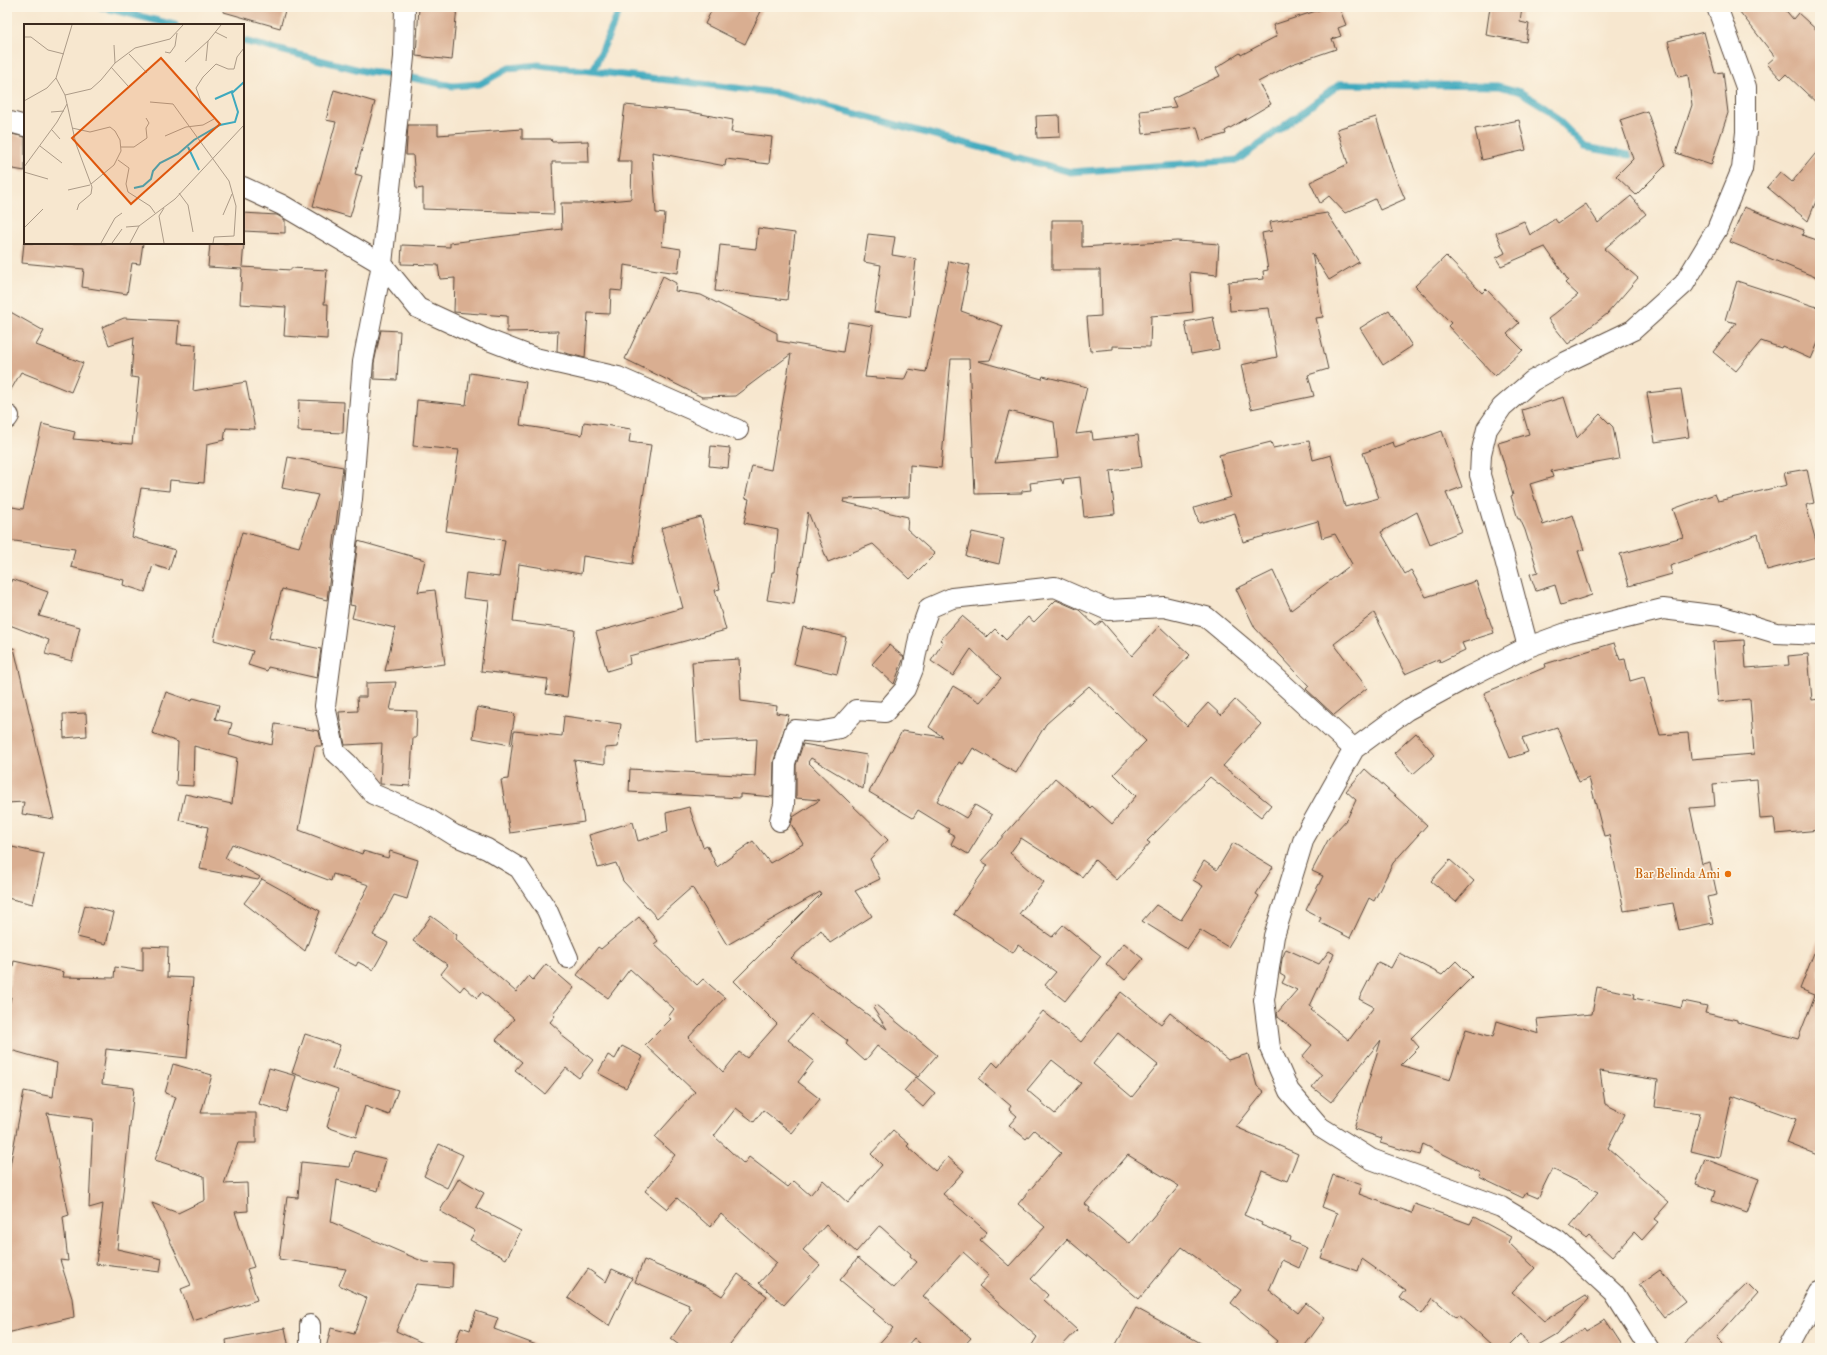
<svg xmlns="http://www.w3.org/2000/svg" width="1827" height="1355" viewBox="0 0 1827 1355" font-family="'IM FELL Double Pica',serif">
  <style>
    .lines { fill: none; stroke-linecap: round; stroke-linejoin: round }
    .stream { stroke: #3ea9be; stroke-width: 7 }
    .building { fill: #d9ae91; fill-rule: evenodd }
    .street-casing { stroke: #574639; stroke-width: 22 }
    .street { stroke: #fff; stroke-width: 20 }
    .food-dot { fill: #e8710a; stroke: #fcf5e5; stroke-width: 1.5 }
    .labels { text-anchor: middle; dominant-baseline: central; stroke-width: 3; stroke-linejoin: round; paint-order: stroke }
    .food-label { font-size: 13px; fill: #c56008; stroke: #fcf5e5; text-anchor: end }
    .inset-river { fill: none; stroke: #3ea9be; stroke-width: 2 }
    .inset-road { fill: none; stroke: #ac9b88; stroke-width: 1 }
    .view { fill: #df570d; fill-opacity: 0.15; stroke: #df570d; stroke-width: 2 }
    .inset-edge { fill: none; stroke: #3b2a1e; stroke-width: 2 }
  </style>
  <rect width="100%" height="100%" fill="#fcf5e5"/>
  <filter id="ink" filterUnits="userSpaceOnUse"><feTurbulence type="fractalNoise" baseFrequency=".025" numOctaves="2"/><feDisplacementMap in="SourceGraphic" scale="8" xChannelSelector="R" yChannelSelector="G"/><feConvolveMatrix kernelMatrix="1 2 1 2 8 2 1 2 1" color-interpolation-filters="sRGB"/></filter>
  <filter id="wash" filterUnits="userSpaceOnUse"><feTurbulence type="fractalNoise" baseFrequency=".012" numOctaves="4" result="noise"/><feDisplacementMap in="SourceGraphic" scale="16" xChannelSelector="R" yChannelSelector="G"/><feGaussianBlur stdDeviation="0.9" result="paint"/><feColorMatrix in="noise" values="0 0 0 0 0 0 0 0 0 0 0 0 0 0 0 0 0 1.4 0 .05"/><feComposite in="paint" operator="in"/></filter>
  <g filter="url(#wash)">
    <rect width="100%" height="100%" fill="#f7e7cf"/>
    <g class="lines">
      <path class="stream" d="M101,7l74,18
        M243,41l125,31 35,4 49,10 28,-2 29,-16 30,-3 240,28 292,79 167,-12 102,-76 159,2 21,6 25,15 40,40 44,8
        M593,71l28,-64"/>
    </g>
    <g id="blocks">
      <path class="building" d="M224,7h62l-6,21 -56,-16z
        M419,7h38l-5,53 -36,-4z
        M713,7h50l-18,37 -40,-20z
        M1328,7h11l7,18 -8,3 3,8 -9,3 4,10 -44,15 -34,18 13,22 -46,27 1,3 -25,7 -4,-14 -54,7 -3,-23 36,-4 -4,-9 48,-22 -4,-8 24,-15 1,2 36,-19 -4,-11z
        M1490,7h32l-2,15 9,2 -3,18 -40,-7z
        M1736,7h47l10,12 5,-6 22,20v73l-34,-32 -5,5 -14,-15 8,-7z
        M1704,32l11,41 8,-1 5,41 -17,52 -35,-12 16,-48 -4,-30 -10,2 -10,-36z
        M334,90l41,12 -20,72 7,2 -12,41 -37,-11 23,-84 -10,-2z
        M625,105l60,6 48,9 -2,12 41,5 -3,27 -43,-5 -1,7 -73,-14 4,61 9,1 -3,32 19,3 -3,24 -54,-8 -2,26 -11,-1 -1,24 -22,-1 -3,45 -28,-7 1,-20 -51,1v-16l-53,-4 1,-34 -15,1 -2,-14 -37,-1 1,-19 48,2v-4l112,-14 -1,-26h25l45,-4 1,-38h-14z
        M1647,111l19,54 -30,30 -20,-19 17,-17 -13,-39z
        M1059,115l1,22 -23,1 -1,-22z
        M1376,117l16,51 13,31 -25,11 -5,-11 -30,14 -16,-17 -9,7 -10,-21 38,-18 -11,-35z
        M1519,120l7,30 -44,10 -7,-31z
        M408,125h30v10l84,-6v10h29l1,3 36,-1 1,21h-37l2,52 -131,-5v-21l-7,1 -3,-34h-7z
        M7,133l18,4v34l-18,-3z
        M1820,148v43l-12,30 -41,-34 13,-15 12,10z
        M1631,196l15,18 -42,35 34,29 -31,36 -39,30 -20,-25 30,-24 -13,-12 3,-3 -23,-33 -44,19 -5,-8 9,-5 -9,-20 28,-12 6,14 25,-16 3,4 28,-19 12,19z
        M1744,207l60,23 -2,5 18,6v38l-90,-37z
        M243,213l34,2 8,5v13l-42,-2z
        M1327,213l32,49 -30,18 -17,-27 11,64 -7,1 12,51 -20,6 6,21 -63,13 -10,-44 36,-8 -8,-49 -39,3 -2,-29 36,-3 -1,-8 5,-1 -6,-37 10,-2 -2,-9z
        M1052,220h30v27l95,-6 42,3 -2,31 -27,-3 3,40 -42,4 -1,31 -37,-1v3l-23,2 -3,-34 14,-1 -1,-46h-48z
        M758,228l37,5 -8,67 -72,-9 5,-46 36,4z
        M868,234l27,3 -3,18 24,4 -6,58 -36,-5 7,-47 -17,-3z
        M24,243h119l-3,21 -8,-1 -5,31 -45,-7 2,-18 -62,-6z
        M210,243h34l-2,24 49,3v-2l36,2 -3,34h4l-1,35 -43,-3 2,-29 -46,-3 2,-35 -34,-2z
        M1446,256l36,37 4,-4 33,34 -12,11 16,16 -28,26 -47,-50 3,-3 -36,-37z
        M949,261l21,4 -9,46 42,15 -13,34 -12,1 64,18 1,-3 44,11 -11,47 16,-2 1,8 45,-5 4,32 -32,4 5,43 -31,3 -4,-40 -16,2 -1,5 -2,-5 -31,4 1,7 -9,1v2l-47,1 -6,-135h-18l-10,109 -31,-3 -1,32 -65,2 -1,3 65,15 -1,12 28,25 -25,25 -37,-35 -45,18 -20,-50 -14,92 -27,-4 5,-28h2l4,-42 -34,-7 5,-24 -4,-1 7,-32 19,4 20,-116 -56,42 -33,1 -77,-38 38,-83 13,7 -1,8 26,4 76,38v8l66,11 5,-30 25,4 -8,51 39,3 5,-11 17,3zM1009,411l45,11 4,36 -63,5z
        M1737,281l83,27v30l-9,21 -29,-13 -1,2 -20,-7 -25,30 -23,-19 23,-29 -11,-3z
        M7,310l37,21 -8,14 47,18 -12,29 -50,-20 -14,25z
        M1389,310l23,36 -29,19 -23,-37z
        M1213,317l6,32 -28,5 -6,-32z
        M124,318l55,3 -2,23 19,1 -3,46 53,-9 9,47 -29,-1 -2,12 -17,4 -3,39 -34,-3 -1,11 -28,-3 -9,49 43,13 -6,20 -16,-5 -8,27 -22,-7 1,-5 -53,-13 4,-18 -68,-9v-34l16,3 19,-85 33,8 -2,7 59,5 7,-66 -8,-1 3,-40 -25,8 -7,-18z
        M381,330l19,1 -3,49 -23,-1v-16z
        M470,373l56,9 -6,43 62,10 2,-13 47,7 -2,13 22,3 -18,119 -50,-8 -2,18 -62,-10 -6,58 62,8 -8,67 -21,-3 2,-15 -67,-8 8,-70 -26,-3 3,-25 33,4 6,-37 -59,-9 13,-81 -46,-4 4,-46 49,5z
        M1681,389l8,48 -34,5 -8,-49z
        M1564,397l13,41 23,-24 13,13 6,32 -68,12 2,6 -23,7 13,41 30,-10 11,35 -6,1 14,44 -31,10 -6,-20 -19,6 -6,-17 8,-2 -13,-42 -5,-11h-2l-7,-23 2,-1 -15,-52 31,-9 -7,-24z
        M299,400l45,2 -1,31 -45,-2z
        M1442,431l20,56 -16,6 16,38 -32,13 -13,-32 -36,20 24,42 6,-4 15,27 50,-16 18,52 -32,10 3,7 -25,12 -1,-3 -34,15 -31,-61 -40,31 33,44 -33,27 -28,-26 3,-3 -54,-58 -19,-39 37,-18 18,39 61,-46 -17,-30 -13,4 -4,-17 -75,21 -8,-29 -36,10 -5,-15 37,-11 -12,-42 52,-13 2,6 36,-7 4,19 18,-5 14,52 34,-9 -16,-45 30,-11 2,6z
        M711,446l19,2 -2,20 -19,-2z
        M288,457l55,10 -16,133 -45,-11 -13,49 52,11 -4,29 -49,-11 -1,4 -19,-6 5,-14 -39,-11 13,-60h2l13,-48 57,15 19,-52 -36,-7z
        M1807,469l7,34 -8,2 14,51 -53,14 -9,-36 -88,32 2,8 -43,12 -9,-32 63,-17 -10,-28 42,-15 3,7 69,-16 -3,-12z
        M701,517l19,72 -5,1 11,40 -97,26 1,8 -23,7 -11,-39 87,-24 -22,-80z
        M972,532l32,7 -5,25 -33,-8z
        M358,541l67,19 -7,32 17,-2 10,74 -60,7 10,-43 -43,-10 3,-12 -5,-1z
        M12,579l36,13 -9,24 41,11 -8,34 -27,-7 4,-14 -42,-16v-32z
        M1056,600l23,10 17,16 6,-5 30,35 27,-30 31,29 -37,39 34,32 21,-23 13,12 14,-15 26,24 -38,42 48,39 -10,12 -51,-40 -63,64 3,2 -33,37 -22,-20 -13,17 -61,-39 -11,15 34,29 -25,32 33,23 11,-12 38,31 -36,45 -20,-16 11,-13 -38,-27 -5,8 -59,-39 34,-49 -7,-4 74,-83 35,30 2,-2 20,18 24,-28 -22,-22 32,-33 -57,-55 -43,38 -30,49 -43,-25 -10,16 -4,-2 -22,39 29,17 9,-13 17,10 -24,39 -17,-10 4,-8 -7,-4 1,-3 -31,-19 -5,8 -44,-26 33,-61 41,6 -14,-10 24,-41 27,16 21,-24 -30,-29 -18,27 -22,-15 12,-19 -3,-2 22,-24 25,21 8,-8 11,11 22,-23 6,5z
        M803,627l43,10 -9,37 -43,-10z
        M1744,640l2,28 43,-3 -1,-9 20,-2 4,46 8,-1v131l-44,4 -2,-16 -14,1 -3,-39 -44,4 2,22 -25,2 12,56 8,-2 7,33 -10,2 6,26 -34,7 -6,-27 -49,8 -15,-76 -5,1 -15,-58 -10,4 -22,-55 -35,11 6,14 -18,6 -26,-65 62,-26 -1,-3 69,-21 6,17 5,-1 5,22 14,-4 16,58 28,-2 3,26 63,-5 -4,-55 -32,3 -5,-60z
        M889,645l15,12 -10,27 -22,-20z
        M14,648l40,171 -32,-5 2,-12 -17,1v-154z
        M739,659l2,42 36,5 -1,7 13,2 -15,45 -1,37 -33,-3v4l-111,-6 1,-23 125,7 2,-37 -60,3 -5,-80z
        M396,682l-6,28 27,1 -1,27h-3l-3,48 -30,-2 2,-41 -37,2 -5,-25 -1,-8 19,-1 -1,-14h9v-14z
        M166,692l26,9 1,-3 26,7 -4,14 17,4 -3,11 43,11 3,-21 44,7 3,15h-7l-16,84 63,24 1,-3 25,7 2,-7 28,9 -11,39 -13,-4 -21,40 15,8 -15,27 -15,-8 -2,4 -23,-12 36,-69 -36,-11 -2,7 -99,-37 -7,14 35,19 -2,3 -58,-11 8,-42 -29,-7 6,-26 47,10 5,-46 -43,-12 -1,40 -17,-1 2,-43 -26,-9z
        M477,707l38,7 -5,31 -37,-7z
        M86,713l1,23 -23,2 -1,-24z
        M564,716l57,8 -3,23 -13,1v16l-31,-4 10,62 -74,11 -9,-53 7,-1 6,-48 48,5z
        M1416,733l19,22 -22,19 -19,-21z
        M803,744l64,11 -4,34 -52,-31 -3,4 80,78 -18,19 10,20 -25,12 17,25 -42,27 -9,-13 -30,28 96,71 -14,-21 3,-3 61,50 -19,22 -41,-31 -12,15 -19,-17 2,-3 -37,-27 -23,26 26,21 -16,21 22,17 -28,34 -29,-23 -9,12 -18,-14 -22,28 30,28 5,-7 39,30 6,-6 16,14 13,-15 25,23 34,-38 -11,-11 22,-24 16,14 -2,2 28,25 13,-14 16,14 -21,23 44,38 -7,8 29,26 36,-39 -27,-23 43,-51 -27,-23 -8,9 -17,-14 8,-9 -8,-7 2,-3 -32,-27 14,-17 5,5 45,-56 38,31 40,-50 40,32 9,-11 58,47 20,-6 9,32 7,6 -28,35 62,27 -11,27 -25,-10 -18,44 18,8 -1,2 30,12 -1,4 17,7 -8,20 -17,-8 -13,30 29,23 8,-10 19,15 -22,30h-31l5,-7 -46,-38 10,-13 -59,-43 -43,52 -72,-60 -36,40 17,16 -4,5 33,30 -17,18h-30l7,-11 -58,-51 10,-11 -26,-23 -40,44 48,42 -9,10h-37l-11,-10 -9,10h-30l18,-20 -20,-17 2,-2 -35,-29 18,-22 36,30 23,-26 -7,-6 1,-2 -30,-27 -2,-1 -23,26 -30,-27 -23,25 17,15 -36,40 -25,-22 18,-20 -56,-49 -11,13 -33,-29 -10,11 -22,-18 30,-36 -20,-18 40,-45 -50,-47 26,-26 -3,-2 6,-8 -44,-40 -22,29 -31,-23 21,-28 3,2 38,-32 19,24 -4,3 43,41 6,-6 22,19 -37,40 35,34 16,-20 8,6 30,-34 -43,-43 87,-87 -1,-2 -93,53 -35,-58 -35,31 -34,-37 -7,-18 -18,5 -9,-33 44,-13 5,19 30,-9 -2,-19 23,-6 14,40 4,-2 10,22 36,-26 17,22 33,-19 -12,-20 2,-7 27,-17 -24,-2v-33zM1118,1033l40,32 -26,32 -39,-33zM1052,1060l29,23 -26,31 -28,-24zM1128,1155l51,31 -49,58 -41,-34 1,-2 -5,-4z
        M1365,769l62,56 -34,38 -19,38 -5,-3 -19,40 -31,-16 2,-4 -15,-8 17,-34 -11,-5 16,-31 19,-21 9,-19 -10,-9z
        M1233,843l40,24 -17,27 3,2 -31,51 -28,-17 -13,19 -45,-28 14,-16 25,15 22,-34 -10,-6 11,-19 13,9z
        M12,847l32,7 -11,50 -26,-6v-31z
        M1450,860l24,21 -18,21 -25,-21z
        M262,879l58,32 -15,40 -61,-48z
        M85,905l29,8 -8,31 -29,-7z
        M431,916l26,19 -2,4 61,53 13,-16 4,4 13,-16 28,24 -21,25 2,3 -5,6 12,11 -1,2 32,25 -14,18 -13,-10 -21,26 -30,-24 7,-8 -26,-22 18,-21 -32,-27 -5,6 -13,-12 -4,5 -19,-17 7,-9 -35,-24z
        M1819,940l1,216 -33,-13 9,-24 -64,-23 -13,62 -28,-7 9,-38 -45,-6 3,-27 -58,-9 5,33 20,10 -17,34 61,54 -15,17 4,3 -16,18 -8,-8 -22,25 -23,-21 -3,3 -16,-13 29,-34 -47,-23 -14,29 -12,-5 -3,5 -44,-21 2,-4 -58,-29 -3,11 -40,-12 2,-5 -28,-9 27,-89 -50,62 -19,-15 10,-12 -20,-18 10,-12 -34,-28 -1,-4 20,-23 -15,-7 3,-6 -5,-3 2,-15 4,-10 33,15 10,-13 5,3 -24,52 3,2 -2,2 38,30 25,-33 -15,-8 19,-37 13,6 8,-15 43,22 14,-14 16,16 -61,61 8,9 -18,18 49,15 16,-51 27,8 4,-16 42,13 -2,-15 55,-5 5,-27 38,7 -1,4 47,10 2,-7 24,5 -2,7 32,7v2l61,17 17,-44 -15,-6z
        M1124,943l19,16 -18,21 -19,-16z
        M143,946l25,1 -1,30 26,1 -6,80 -81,-9 -4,35 32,4 -17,161 45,10 -2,13 -64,-8 7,-60 -14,4 4,-89 -46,-6 22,102 -6,2 5,44 -8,-1 12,38 2,19 -67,16v-151l17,-91 29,6 4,-34 -50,-14v-36l4,-16 -4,-1 7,-35 50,11 -1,5 51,1 1,-11 28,4z
        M305,1034l35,11 -8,24 66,21 -9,25 -24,-9 -9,31 -29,-10 11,-38 -46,-16z
        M622,1046l21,11 -17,31 -28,-15 10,-18 7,4z
        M173,1064l39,11 -11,38h55v30h-18l-14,41 23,-1 1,28 -13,1 19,55 -7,2 10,31 -64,21 -12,-32 10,-4 -39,-82 26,10 27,-13 -1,-24 -49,-16 21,-63 -11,-4z
        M269,1068l27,8 -10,36 -27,-8z
        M916,1077l19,16 -12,14 -19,-16z
        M439,1144l24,11 -16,33 -23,-12z
        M354,1151l32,8 -8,32 -41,-11 -6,42 93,40 29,2 -1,23 -36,-3 -20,47 38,17h-108l5,-20 23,6 13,-36 -28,-13 7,-16 -67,-10 8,-62 11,1 3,-36 49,5z
        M1705,1159l54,20 -12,34 -35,-12 3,-10 -19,-7z
        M1333,1175l29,10 -3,9 53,19 3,-9 55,20 4,-7 37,20 -3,5 27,26 -23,24 32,29 42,-26 3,4 -32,36 -22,13h-5l-9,-14 -14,14h-13l-36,-33 -2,3 -23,-20 -11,16 -22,-16 6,-8 -44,-31 -4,12 -37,-13 16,-45 -15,-6z
        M459,1178l25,15 -8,14 45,24 -15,28 -36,-19 5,-9 -35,-20z
        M644,1260l62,26 16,10 16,-22 29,22 -40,52h-44l-12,-9 20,-30 -3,-2 1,-2 -54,-23z
        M588,1269l18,13 6,-13 20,9 -23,48 -41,-28z
        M1660,1270l25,31 -21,16 -25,-32z
        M1747,1283l10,10 -40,45 10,10h-47z
        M1136,1308l74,40h-96z
        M476,1311l22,7 -4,11 45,17 -1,2h-84l7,-21 9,3z
        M1605,1319l19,29h-67l27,-21 2,3z
        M285,1328l4,20h-62l-1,-8z"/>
    </g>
  </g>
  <g filter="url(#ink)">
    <use href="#blocks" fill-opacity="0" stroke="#574639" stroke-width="1"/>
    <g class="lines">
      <g class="street-casing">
        <path id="street" d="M405,7l-1,50 -22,207 -19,98 -11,137 -27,207 10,46 12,11 26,31 49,21 32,20 33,14 32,19 28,42 21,48
          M10,122l15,4
          M243,187l39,18 100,59 36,44 65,30 52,20 83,19 120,53
          M7,419l2,-3
          M1528,647l-23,-87 -25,-85 1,-21 6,-25 15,-22 30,-26 34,-19 67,-32 51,-46 33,-55 25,-60 4,-37v-45l-29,-80
          M780,821l4,-16 1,-42 10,-33 23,2 22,-4 16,-18 29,2 20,-23 8,-20 7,-36 9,-25 23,-10 103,-11 53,23 56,-3 42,10 43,36 105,96
          M310,1325v23
          M1649,1348l-35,-55 -56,-52 -57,-34 -130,-48 -51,-32 -31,-36 -19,-43 -6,-48 10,-64 30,-98 50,-89 53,-39 61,-33 60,-30 41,-15 94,-23 57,7 56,17 44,2
          M1790,1348l30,-56"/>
      </g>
      <use href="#street" class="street"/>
    </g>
  </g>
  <circle class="food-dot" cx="1728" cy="874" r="4"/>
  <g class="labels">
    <g class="food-label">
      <text x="1720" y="874">Bar Belinda Ami</text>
    </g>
  </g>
  <g transform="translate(24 24)">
    <rect width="220" height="220" fill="#f7e7cf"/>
    <path class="inset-river" d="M191,75l18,-8M164,123l11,23M110,164l9,-2 8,-7 2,-8 7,-8 18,-9 16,-14 26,-15 15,-3 3,-10 -6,-19 12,-11"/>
    <path class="inset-road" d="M191,8l12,6M0,13h7l17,13 16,4M141,28l5,1 5,-7 2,-13M105,30l18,19M182,37l2,-20M161,38l24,-22 12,-15M91,39l20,-15 35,-9 13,-14M87,43l17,19M32,54l9,17 11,49 16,43 -1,7 -12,10 -2,6M41,71l26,-6 10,-9 14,-17 -1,-18M0,77l23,-13 9,-10 16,-53M126,78l23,2 56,77 7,25 -2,30 -20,1 -1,6M178,80l-6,-16 7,-11 13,-13 12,5h6l3,-12 7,-9M27,88l13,-1M48,104l18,4 20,-5 5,4 5,9 1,11 -7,14 -23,19M28,106l8,9M141,112l21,-9 17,-2 11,-6M16,122l22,17M97,123h13l13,-9 -1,-10 3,-5 -3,-5M94,136l11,8 -3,16 2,8 22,14 5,7M0,143l33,-45 10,-18M0,148l24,7M44,166l22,-5M155,169l9,12 5,27M199,191l9,-21M102,203l13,-1M0,204l19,-19M77,219l14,-25 7,-5M88,219l10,-14M106,219l9,-17 36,-27 69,-74M140,219l-5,-27 5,-8"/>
    <path class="view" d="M137,34l59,66 -89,80 -59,-66z"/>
    <rect width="220" height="220" class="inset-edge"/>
  </g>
  <rect width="1827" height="1355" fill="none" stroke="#fcf5e5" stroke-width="24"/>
</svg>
